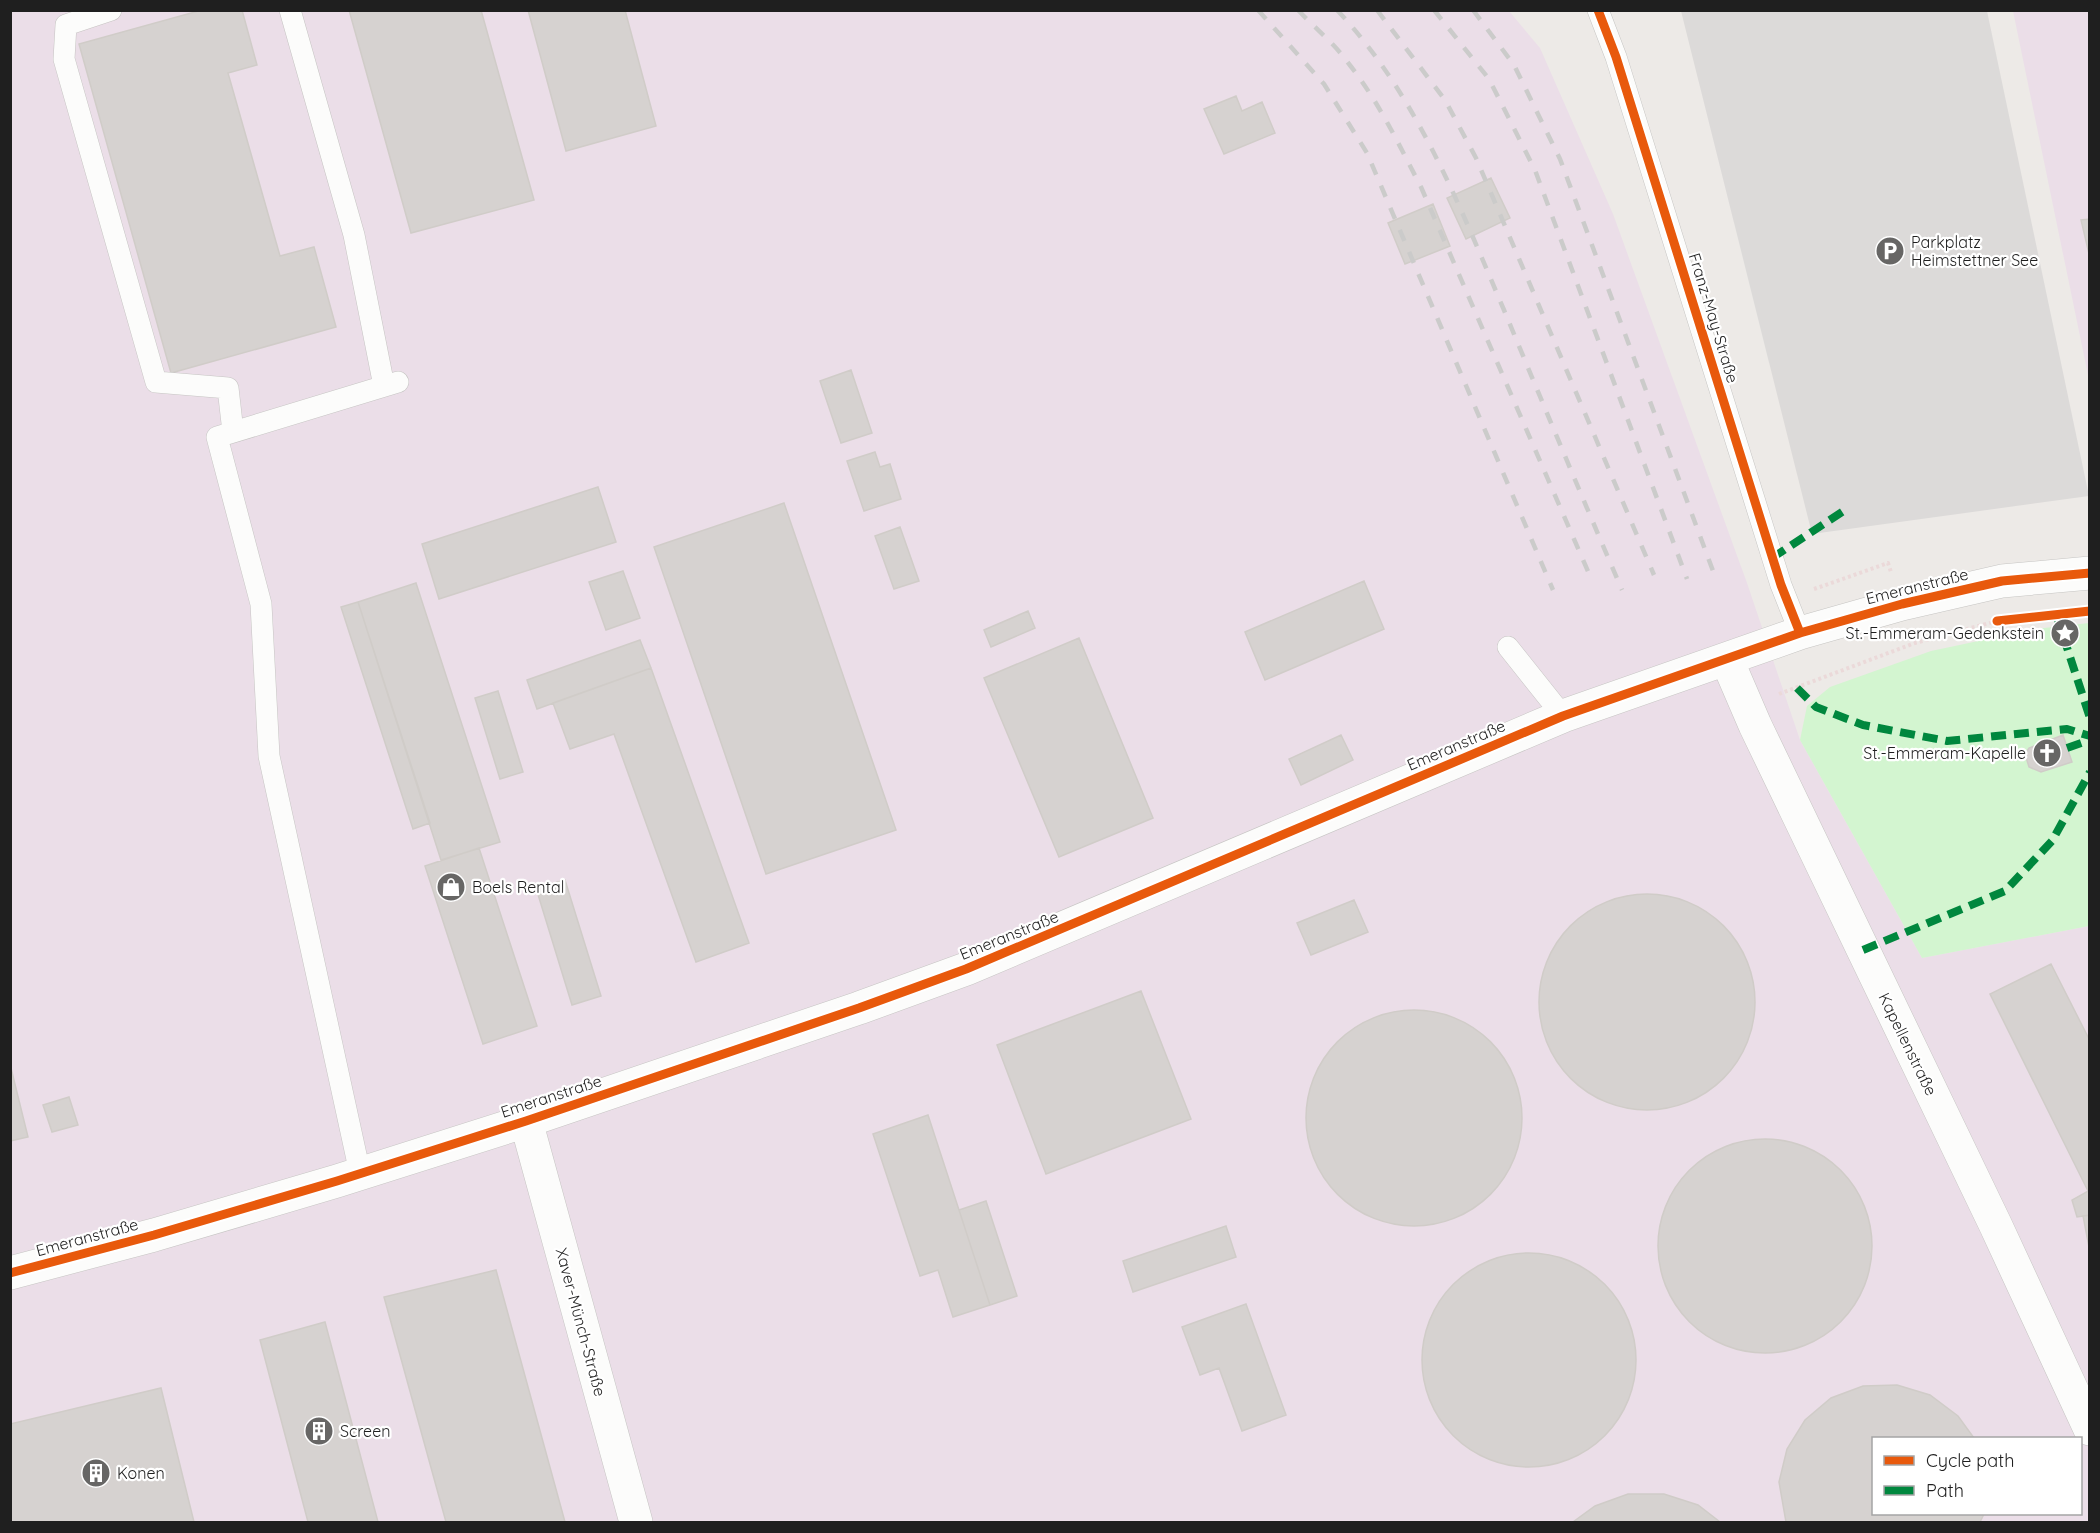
<svg xmlns="http://www.w3.org/2000/svg" width="2100" height="1533" viewBox="0 0 2100 1533" font-family="Quicksand,sans-serif">
  <style>
    .residential { fill: #dcdad9 }
    .industrial { fill: #ebdee8; fill-rule: evenodd }
    .park { fill: #d3f5d0 }
    .building { fill: #d6d2d0; stroke: #d0ccc8; stroke-width: 1.5 }
    .lines { fill: none; stroke-linecap: round; stroke-linejoin: round }
    .service-casing { stroke: #c6c5c3; stroke-width: 22 }
    .minor-casing { stroke: #c6c5c3; stroke-width: 34 }
    .path { stroke: #ebd9d9; stroke-width: 4; stroke-dasharray: 3 3; stroke-linecap: butt }
    .service { stroke: #fcfcfb; stroke-width: 21 }
    .minor { stroke: #fcfcfb; stroke-width: 33 }
    .rail { stroke: #cbcbca; stroke-width: 4.5; stroke-dasharray: 12 12; stroke-linecap: butt }
    .quiet { stroke: #00873e; stroke-width: 8; stroke-dasharray: 15 8; stroke-linecap: butt }
    .cycleway-casing { stroke: #fff; stroke-width: 13 }
    .cycleway { stroke: #e8590c; stroke-width: 9 }
    .labels { text-anchor: middle; dominant-baseline: central; stroke-width: 4.5; stroke-linejoin: round; paint-order: stroke }
    .poi-label { font-size: 16px; fill: #1f1f1f; stroke: #fff; text-anchor: start }
    .street-label { font-size: 16px; fill: #1f1f1f; stroke: #fff }
  </style>
  <rect width="100%" height="100%" fill="#edeae7"/>
  <path class="residential" d="M1681,11h306l102,485 -277,38z"/>
  <path class="industrial" d="M10,11h1499l31,37 73,166 134,369 53,157 122,218 167,-32v596h-2078zM1874,1438h206v76h-206z
    M2013,11h76v369z"/>
  <path class="park" d="M2089,623v303l-167,32 -122,-218 7,-34 23,-19 101,-36 104,-22z"/>
  <path class="building" d="M202,10h40l15,55 -29,8 52,183 34,-9 22,80 -165,46 -92,-329z
    M349,10h132l53,190 -123,33z
    M528,10h97l31,116 -90,25z
    M1236,96l6,15 20,-9 13,31 -51,21 -20,-45z
    M1491,178l19,40 -44,21 -19,-41z
    M1433,204l17,42 -45,18 -17,-41z
    M2090,219v39l-9,-38z
    M851,370l21,63 -31,10 -21,-62z
    M875,452l5,15 10,-3 11,35 -37,12 -17,-50z
    M598,487l18,55 -177,57 -17,-55z
    M784,503l112,327 -130,44 -112,-327z
    M900,527l19,54 -25,8 -19,-53z
    M623,571l17,47 -34,12 -17,-48z
    M1364,581l20,48 -119,51 -20,-48z
    M416,583l84,259 -59,18 -83,-258z
    M358,602l72,221 -17,6 -72,-222z
    M1028,611l7,17 -44,19 -7,-17z
    M1079,638l74,180 -94,39 -75,-179z
    M640,640l11,28 -114,41 -10,-29z
    M651,668l98,275 -53,19 -82,-228 -44,15 -17,-46z
    M498,691l25,81 -23,7 -25,-81z
    M1341,735l12,25 -52,25 -12,-26z
    M2063,735l9,27 -31,10 -12,-5 -4,-13 4,-6z
    M479,848l58,178 -54,18 -58,-178z
    M565,880l36,116 -29,9 -36,-117z
    M1539 1002a108 108 0 1 1 216 0a108 108 0 1 1-216 0Z
    M1354,900l14,32 -57,23 -14,-32z
    M2051,964l39,77 -2,150 -98,-197z
    M1141,991l50,128 -145,55 -49,-129z
    M1306 1118a108 108 0 1 1 216 0a108 108 0 1 1-216 0Z
    M10,1064l18,73 -18,4z
    M69,1097l9,28 -26,7 -9,-27z
    M928,1115l62,190 -37,12 -15,-47 -18,6 -47,-142z
    M1658 1246a107 107 0 1 1 214 0a107 107 0 1 1-214 0Z
    M2090,1190v25l-13,2 -5,-17z
    M986,1201l31,95 -27,9 -31,-95z
    M2090,1215v37l-7,-36z
    M1226,1226l10,31 -103,35 -10,-31z
    M1422 1360a107 107 0 1 1 214 0a107 107 0 1 1-214 0Z
    M496,1270l69,252h-119l-62,-225z
    M1246,1304l40,111 -44,16 -23,-63 -19,7 -18,-48z
    M325,1322l53,200h-70l-48,-182z
    M1897,1385l33,10 28,21 16,22h-100v76h110l-4,8h-194l-7,-40 8,-33 18,-29 26,-22 32,-12z
    M161,1388l33,134h-184v-98z
    M1628,1494h36l34,11 22,17h-147l22,-16z"/>
  <g class="lines">
    <g class="service-casing">
      <path id="service" d="M111,10l-45,15 -2,34 92,323 72,6 5,44
        M290,10l64,225 30,151
        M1598,10l18,47 165,528 19,48
        M1508,647l55,69
        M360,1173l-91,-417 -8,-152 -44,-167 181,-55"/>
    </g>
    <g class="minor-casing">
      <path id="minor" d="M1727,660l28,65 241,501 94,203
        M526,1121l110,401
        M10,1273l144,-38 183,-54 189,-60 333,-113 107,-39 597,-253 237,-83 102,-29 100,-23 88,-8"/>
    </g>
    <path class="path" d="M1814,589l74,-26 3,9
      M1779,694l136,-51 82,-22"/>
    <use href="#service" class="service"/>
    <use href="#minor" class="minor"/>
    <path class="rail" d="M1258,10l66,74 43,69 186,437
      M1298,10c17,18 37,34 51,54 30,38 50,81 72,123l169,389
      M1337,10c80,85 122,195 167,300 39,94 78,187 118,280
      M1377,10l68,90 31,58 178,417
      M1434,10l55,69 46,91 152,409
      M1473,10l41,55 46,94 153,412"/>
    <path class="quiet" d="M1772,558l76,-50
      M2056,614l34,104
      M1797,688l19,19 47,18 84,16 120,-12 23,7
      M2067,748l23,-8
      M1863,950l142,-59 47,-50 38,-69"/>
    <g class="cycleway-casing">
      <path id="cycleway" d="M1598,10l18,47 165,528 19,48
        M1997,621l93,-10
        M10,1273l144,-38 183,-54 189,-60 333,-113 107,-39 597,-253 237,-83 102,-29 100,-23 88,-8"/>
    </g>
    <use href="#cycleway" class="cycleway"/>
  </g>
  <defs>
    <g id="parking-disc" transform="scale(1.5)"><circle r="9.5" fill="#676665" stroke="#fff"/><path d="M-3.5-5.5H1a3.5 3.5 0 0 1 0 7H-1V5.5H-3.5ZM-1-3.4V-.6H.8a1.4 1.4 0 0 0 0-2.8Z" fill="#fff"/></g>
    <g id="sight-disc" transform="scale(1.5)"><circle r="9.5" fill="#676665" stroke="#fff"/><path d="M0-6L1.8-2.2L6-1.7L2.9 1.2L3.7 5.4L0 3.3L-3.7 5.4L-2.9 1.2L-6-1.7L-1.8-2.2Z" fill="#fff"/></g>
    <g id="church-disc" transform="scale(1.5)"><circle r="9.5" fill="#676665" stroke="#fff"/><path d="M-1.2-6h2.4v3.5h3.3v2.4h-3.3V6h-2.4V-.1h-3.3v-2.4h3.3Z" fill="#fff"/></g>
    <g id="shop-disc" transform="scale(1.5)"><circle r="9.5" fill="#676665" stroke="#fff"/><path d="M-5-2.5h2.3a2.7 3.5 0 0 1 5.4 0H5L5.5 6h-11ZM-1.5-2.5h3a1.5 2.3 0 0 0-3 0Z" fill="#fff"/></g>
    <g id="building-disc" transform="scale(1.5)"><circle r="9.5" fill="#676665" stroke="#fff"/><path d="M-4-6H4V6H1V3H-1V6H-4ZM-2.5-4.3h1.7v1.8h-1.7ZM.8-4.3h1.7v1.8H.8ZM-2.5-1h1.7V.8h-1.7ZM.8-1h1.7V.8H.8Z" fill="#fff"/></g>
  </defs>
  <g fill-rule="evenodd">
    <use href="#parking-disc" x="1890" y="251"/>
    <use href="#sight-disc" x="2065" y="633"/>
    <use href="#church-disc" x="2047" y="753"/>
    <use href="#shop-disc" x="451" y="887"/>
    <use href="#building-disc" x="319" y="1431"/>
    <use href="#building-disc" x="96" y="1473"/>
  </g>
  <g class="labels">
    <g class="poi-label">
      <text x="1911" y="242">Parkplatz<tspan x="1911" dy="18">Heimstettner See</tspan></text>
      <text x="2044" y="633" text-anchor="end">St.-Emmeram-Gedenkstein</text>
      <text x="2026" y="753" text-anchor="end">St.-Emmeram-Kapelle</text>
      <text x="472" y="887">Boels Rental</text>
      <text x="340" y="1431">Screen</text>
      <text x="117" y="1473">Konen</text>
    </g>
    <g class="street-label">
      <text transform="translate(1714 318) rotate(73)">Franz-May-Straße</text>
      <text transform="translate(1917 586) rotate(-14)">Emeranstraße</text>
      <text transform="translate(1456 745) rotate(-23)">Emeranstraße</text>
      <text transform="translate(1009 935) rotate(-22)">Emeranstraße</text>
      <text transform="translate(1908 1044) rotate(64)">Kapellenstraße</text>
      <text transform="translate(551 1096) rotate(-18)">Emeranstraße</text>
      <text transform="translate(87 1237) rotate(-15)">Emeranstraße</text>
      <text transform="translate(581 1322) rotate(75)">Xaver-Münch-Straße</text>
    </g>
  </g>
  <rect width="2100" height="1533" fill="none" stroke="#1f1f1f" stroke-width="24"/>
  <rect x="1872" y="1437" width="210" height="78" fill="#ffffff" stroke="#a5a5a5" stroke-width="1.5"/>
  <rect x="1884" y="1456" width="30" height="9" fill="#e8590c" stroke="#a5a5a5" stroke-width="1.5"/>
  <text x="1926" y="1467" font-size="18" fill="#1f1f1f">Cycle path</text>
  <rect x="1884" y="1486" width="30" height="9" fill="#00873e" stroke="#a5a5a5" stroke-width="1.5"/>
  <text x="1926" y="1497" font-size="18" fill="#1f1f1f">Path</text>
</svg>
